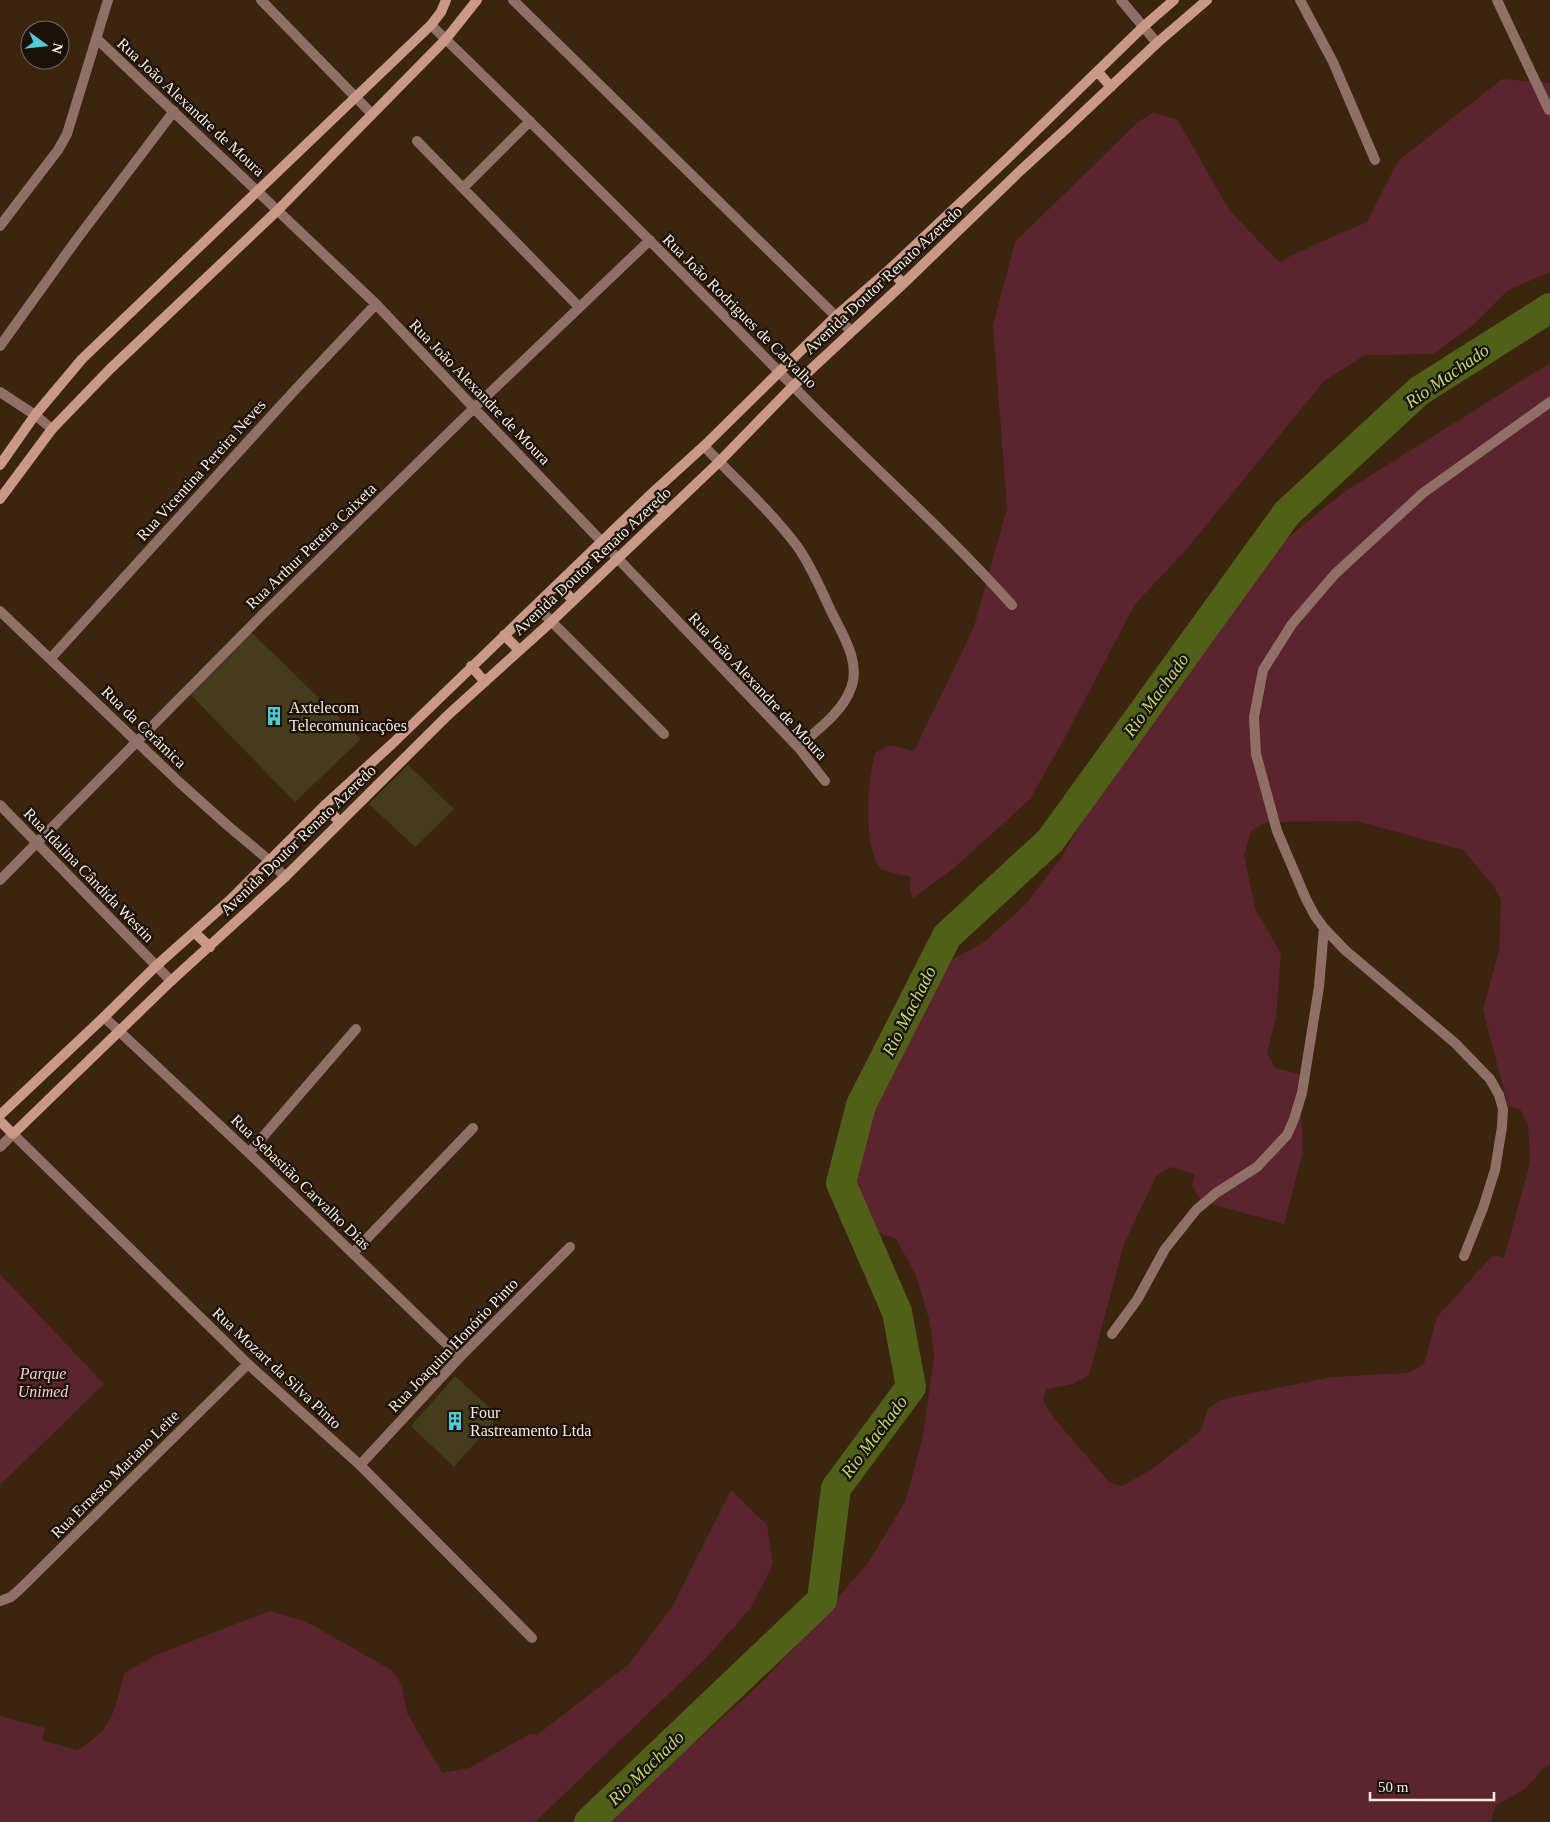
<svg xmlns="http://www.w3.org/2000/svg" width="1550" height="1822" viewBox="0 0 1550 1822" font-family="Georgia,serif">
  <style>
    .green { fill: #5b242e; fill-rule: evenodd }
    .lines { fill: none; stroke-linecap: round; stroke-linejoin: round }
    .river { stroke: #516019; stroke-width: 30 }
    .building { fill: #453c1d }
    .street { stroke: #907066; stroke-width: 10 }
    .secondary { stroke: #ca9887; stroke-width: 10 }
    .labels { text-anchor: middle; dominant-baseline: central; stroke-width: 4.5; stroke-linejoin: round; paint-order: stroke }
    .street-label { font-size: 16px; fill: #fcede0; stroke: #1a1107 }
    .poi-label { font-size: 16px; fill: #fcede0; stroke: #1a1107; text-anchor: start }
    .park-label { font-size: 16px; font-style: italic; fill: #fbced3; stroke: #1a1107 }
    .water-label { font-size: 18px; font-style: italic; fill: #bfd977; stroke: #1a1107 }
  </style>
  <rect width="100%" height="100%" fill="#3b250e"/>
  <path class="green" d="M1502,79l48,4v189l-42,18 -37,37 -38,27 -68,1 -41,26 -138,169 -51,54 -73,139 -32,56 -77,70 -40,29 -3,-7 1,-14 -29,-7c-4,-5 -8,-11 -9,-17 -8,-27 -5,-73 2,-100l15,-8 24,6 60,-124 33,-119 -14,-183 22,-83 123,-120 15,-9 24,6 52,91 50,52 15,-8 73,-32 31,-61z
    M1550,363v1402l-6,3 -19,21 -30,17 -4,16h-907l18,-17 96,-65 63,-57 38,-41 69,-79 37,-61 18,-66 11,-78 -4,-35 -14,-48 -20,-36 -50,-19 -7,-20 35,-127 43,-57 11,-43 56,-31 41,-37 36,-47 122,-211 61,-74 100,-81zM1356,821l107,29 29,34 9,15 -2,51 -16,60 25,96 12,3 8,16 2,38 -26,95 -11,-3 -56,62 -13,47 -15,9 -78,4 -108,22 -15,9 -7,23 -49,38 -30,17 -12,-3 -58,-67 -9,-15 3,-12 27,-5 16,-9 35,-131 32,-68 15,-9 24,7 -3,12 9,15 83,23 19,-72 -4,-78 -24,-6 -8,-15 9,-36 5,-63 -26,-46 -11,-53 7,-24 15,-9z
    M0,1274l104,110 -104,101z
    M731,1490l36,35 6,39 -23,45 -44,49 -171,164h-535v-106l45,12 -3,12 35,10c37,-21 37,-39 47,-77l30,-17 115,-45 36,10 88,50 9,15 5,27 35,60 27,-5 61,-34 7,1 92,-71 43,-57z"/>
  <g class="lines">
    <path class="river" d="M589,1822l233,-222 14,-112 75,-101 -14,-75 -56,-129 20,-78 86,-169 103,-95 237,-328 132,-122 131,-83"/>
  </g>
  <path class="building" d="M251,632l110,107 -66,63 -106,-109z
    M408,765l46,44 -39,38 -46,-43z
    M455,1376l44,40 -45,51 -43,-41z"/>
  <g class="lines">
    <path class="street" d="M261,0l111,114
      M513,0l338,331
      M1121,0l36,43
      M1300,0l33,62 42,98
      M1497,0l52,110
      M431,25c122,118 243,239 362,361 72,74 150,142 219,219
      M97,39l279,265 98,104 324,339 27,34
      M417,141l162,166
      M463,188l67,-67
      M0,226l58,-76 9,-16 41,-134
      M0,346l77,-107 97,-128
      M0,392l35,23 17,14
      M704,446c31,33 66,64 93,100 15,21 24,44 35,67 11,22 29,50 19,75 -9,25 -34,42 -53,59
      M536,606l128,128
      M0,611l179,171 48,43 43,36 15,16
      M51,658l243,-267 82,-87
      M0,805l171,176
      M0,880l261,-264 213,-208 176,-168
      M104,1017l145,136 211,204
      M0,1147l13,-13 235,230 112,101 172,173
      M249,1153l107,-124
      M353,1253l120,-125
      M1464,1256l19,-48 12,-38 7,-43 1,-18 -4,-14 -9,-16 -35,-36 -110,-93 -21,-22 -9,-12 -9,-17 -29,-68 -21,-77 -2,-37 9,-47 29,-46 43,-50 88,-81 127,-91
      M1112,1334l25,-34 28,-51 31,-39 20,-17 41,-26 30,-32 7,-16 8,-26 17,-106 5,-59
      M360,1465l100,-108 110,-110
      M0,1601l11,-4 9,-8 228,-225"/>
    <path class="secondary" d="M1098,72l13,15
      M890,269l13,15
      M0,465l35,-50 47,-56 349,-334 10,-13 5,-12
      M649,496l16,17
      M0,499l52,-70 58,-60 168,-159 168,-171 31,-39
      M558,585l15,15
      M504,635l15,15
      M471,666l14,16
      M324,806l16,16
      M194,932l16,15
      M0,1115l104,-98 52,-51 74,-66 94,-94 68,-62 257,-248 55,-50 132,-130 54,-47 118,-111 136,-132 30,-26
      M0,1121l13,13 158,-153 114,-104 163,-162 103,-93 168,-160 74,-76 110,-102 117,-113 47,-43 90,-85 50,-43"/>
  </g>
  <defs>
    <g id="building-bare" transform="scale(1.5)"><path d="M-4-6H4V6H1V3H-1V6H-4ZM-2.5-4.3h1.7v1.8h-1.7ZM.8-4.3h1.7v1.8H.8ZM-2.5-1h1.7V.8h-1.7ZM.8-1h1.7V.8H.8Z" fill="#52cbd7" stroke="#1a1107" stroke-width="2.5" paint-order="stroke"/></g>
  </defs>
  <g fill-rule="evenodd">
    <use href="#building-bare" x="274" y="716"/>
    <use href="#building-bare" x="455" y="1421"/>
  </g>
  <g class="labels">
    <g class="street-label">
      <text transform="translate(191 107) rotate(43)">Rua João Alexandre de Moura</text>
      <text transform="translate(883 280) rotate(-43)">Avenida Doutor Renato Azeredo</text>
      <text transform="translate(740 311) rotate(45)">Rua João Rodrigues de Carvalho</text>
      <text transform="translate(480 392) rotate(46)">Rua João Alexandre de Moura</text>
      <text transform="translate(201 470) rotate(-48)">Rua Vicentina Pereira Neves</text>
      <text transform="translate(311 546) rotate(-44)">Rua Arthur Pereira Caixeta</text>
      <text transform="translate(592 561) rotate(-43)">Avenida Doutor Renato Azeredo</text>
      <text transform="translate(758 686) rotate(47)">Rua João Alexandre de Moura</text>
      <text transform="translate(144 727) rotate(44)">Rua da Cerâmica</text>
      <text transform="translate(298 840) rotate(-44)">Avenida Doutor Renato Azeredo</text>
      <text transform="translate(89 875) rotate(46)">Rua Idalina Cândida Westin</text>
      <text transform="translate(301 1182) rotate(44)">Rua Sebastião Carvalho Dias</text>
      <text transform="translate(453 1345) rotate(-46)">Rua Joaquim Honório Pinto</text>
      <text transform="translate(277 1368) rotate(43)">Rua Mozart da Silva Pinto</text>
      <text transform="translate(115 1474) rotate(-45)">Rua Ernesto Mariano Leite</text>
    </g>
    <g class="poi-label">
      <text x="289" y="707">Axtelecom<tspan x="289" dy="18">Telecomunicações</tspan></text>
      <text x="470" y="1412">Four<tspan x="470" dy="18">Rastreamento Ltda</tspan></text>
    </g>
    <g class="park-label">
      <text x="43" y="1373">Parque<tspan x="43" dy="18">Unimed</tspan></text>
    </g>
    <g class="water-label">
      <text transform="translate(1447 376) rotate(-35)">Rio Machado</text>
      <text transform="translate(1156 695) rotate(-54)">Rio Machado</text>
      <text transform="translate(909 1011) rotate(-63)">Rio Machado</text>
      <text transform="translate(874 1437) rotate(-53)">Rio Machado</text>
      <text transform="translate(646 1768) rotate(-44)">Rio Machado</text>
    </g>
  </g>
  <g transform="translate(45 45) rotate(105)"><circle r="24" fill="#1a1107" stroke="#74695e"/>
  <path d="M0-4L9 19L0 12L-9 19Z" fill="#52cbd7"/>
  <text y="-8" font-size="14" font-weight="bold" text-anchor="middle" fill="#fcede0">N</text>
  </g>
  <path d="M1370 1792v8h124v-8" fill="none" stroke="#fcede0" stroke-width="2.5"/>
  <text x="1378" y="1792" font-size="15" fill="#fcede0" stroke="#1a1107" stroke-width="4" paint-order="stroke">50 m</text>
</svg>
